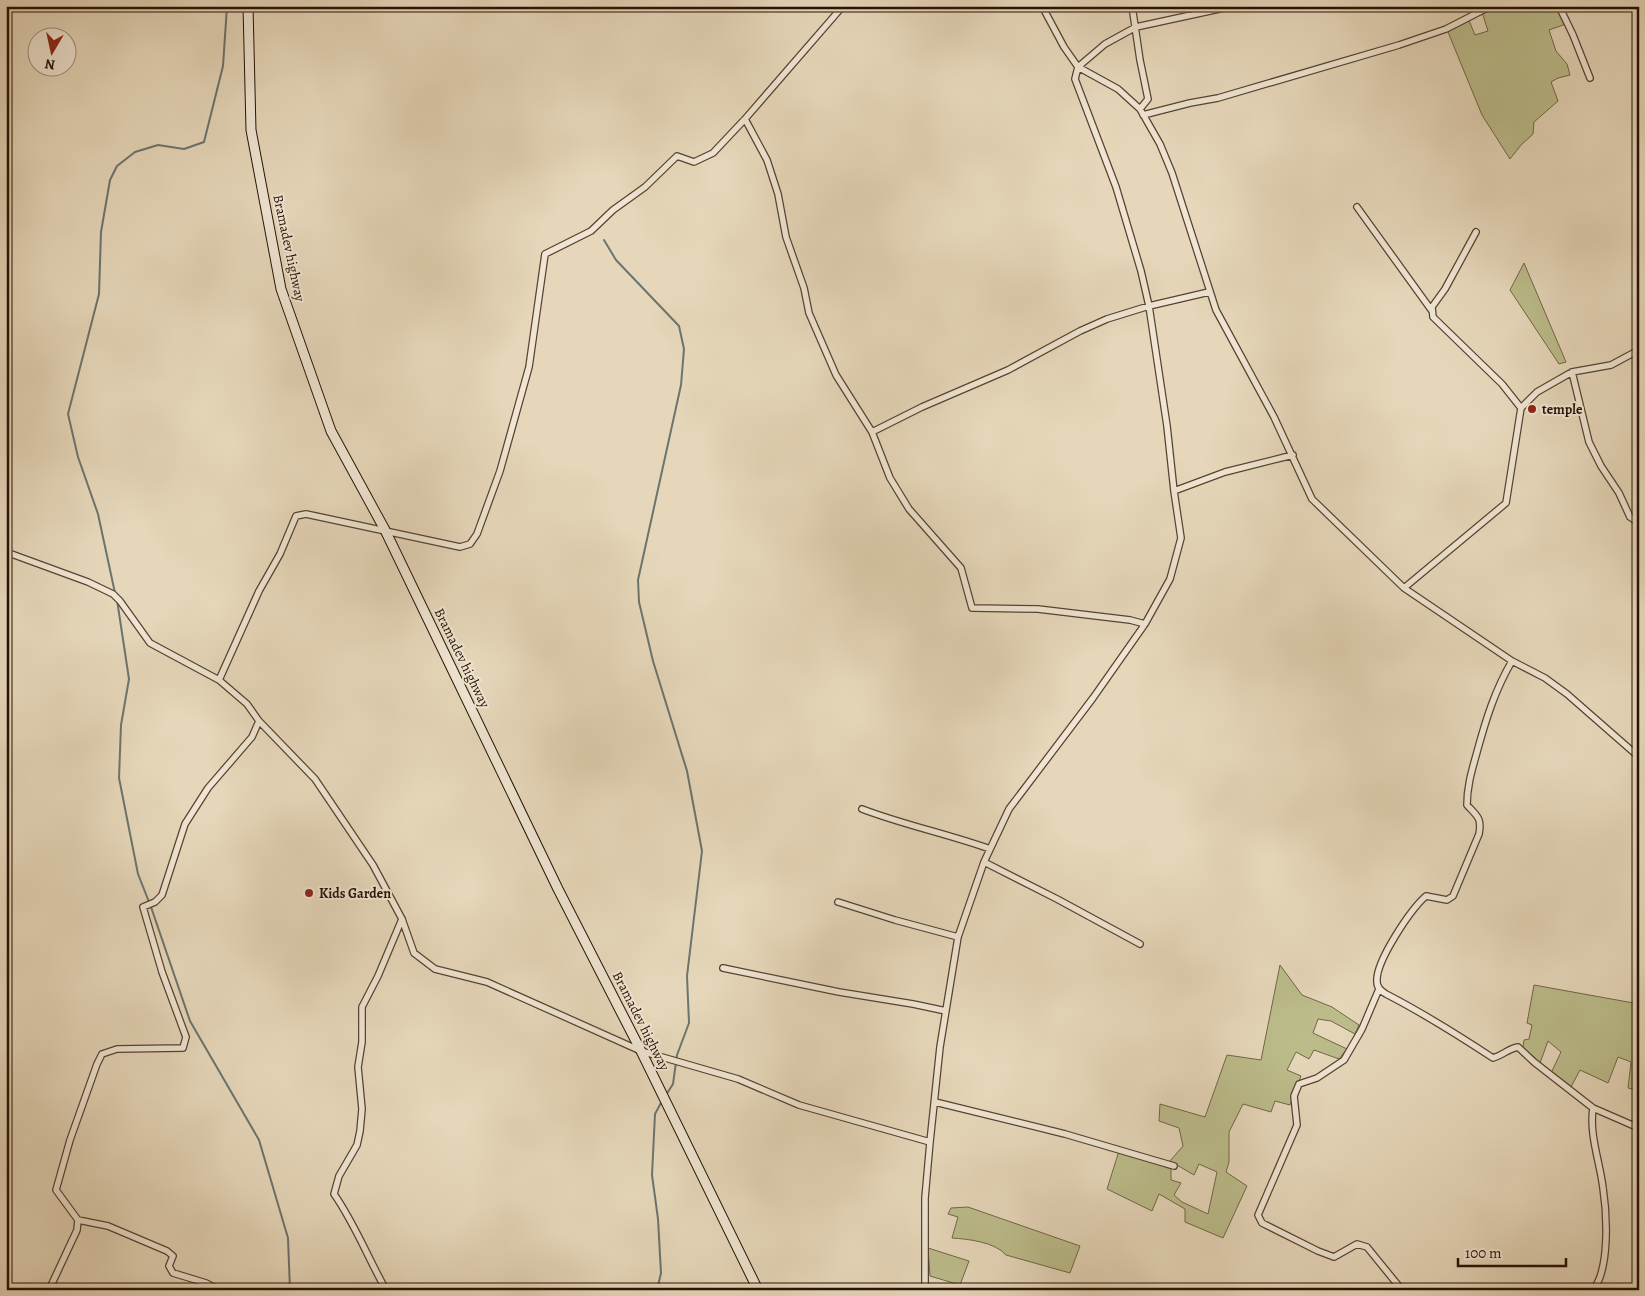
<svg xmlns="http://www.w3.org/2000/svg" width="1645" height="1296" viewBox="0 0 1645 1296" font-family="Alegreya,serif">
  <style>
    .green { fill: #bcbc8b; stroke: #716648 }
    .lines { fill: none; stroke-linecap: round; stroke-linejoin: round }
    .stream { stroke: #6a756f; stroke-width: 2 }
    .street-casing { stroke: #564232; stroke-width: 8 }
    .secondary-casing { stroke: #261104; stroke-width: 11 }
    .street { stroke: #efe5d2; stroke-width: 5.5 }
    .secondary { stroke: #efe5d2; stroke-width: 9 }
    .poi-dot { fill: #8f2418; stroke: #efe5d2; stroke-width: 2 }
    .labels { text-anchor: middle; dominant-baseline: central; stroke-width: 4; stroke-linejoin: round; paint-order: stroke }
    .street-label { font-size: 14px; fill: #261104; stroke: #efe5d2 }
    .poi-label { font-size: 14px; font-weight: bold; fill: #261104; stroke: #efe5d2; text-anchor: start }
  </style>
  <rect width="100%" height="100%" fill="#e6d7ba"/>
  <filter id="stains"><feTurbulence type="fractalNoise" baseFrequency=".004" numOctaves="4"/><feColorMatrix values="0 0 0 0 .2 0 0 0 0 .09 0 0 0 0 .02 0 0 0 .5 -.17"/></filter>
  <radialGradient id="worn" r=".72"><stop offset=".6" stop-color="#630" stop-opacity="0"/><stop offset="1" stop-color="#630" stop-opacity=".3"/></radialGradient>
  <path class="green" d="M1494,6h64l8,18 -17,6 7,21 11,13 3,11 -12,3 -7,4 7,19 -24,21 -1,12 -12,11 -11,14 -28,-44 -34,-83 20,-14 7,17 13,-4 -6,-19z
    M1524,263l42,99 -7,2 -49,-74z
    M1280,965l22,30 30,12 27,18 -4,9 -24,-13 -13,-2 -5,14 34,16 -8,10 -25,-9 -5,9 -13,-7 -9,18 14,6 -11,29 -15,-4 -4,11 -28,-8 -14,28v30l-3,10 21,14 -24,52 -38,-16v-13l-26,-15 -7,17 -45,-22 12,-38 52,18v11l10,3 -7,12 8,7 26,12 9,-42 -18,-8 -5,11 -24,-14 13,-15 -4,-18 -20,-7 1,-17 45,13 22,-62 34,5z
    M1534,985l105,19v87l-11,-3 3,-26 -13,-5 -10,26 -28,-13 -9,17 -20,-14 10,-21 -13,-11 -8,22 -17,-16 1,-7 5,-1 3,-14 -5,-2z
    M968,1207l112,39 -10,27 -64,-18c-11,-13 -38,-16 -54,-17l6,-21 -10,-3 3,-6z
    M928,1248l41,13 -9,24 -30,-9z"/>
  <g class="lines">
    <path class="stream" d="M604,240l12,20 63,66 5,23 -3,36 -43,195 1,22 14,59 34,110 15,80 -15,125 2,47 -12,32 -4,29 -7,11
      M115,593l-17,-79 -20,-57 -10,-43 31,-120 2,-62 9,-52 7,-14 18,-14 23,-7 26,4 20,-7 19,-76 4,-60
      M117,600l12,79 -8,46 -2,53 19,96 11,28
      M151,907l39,114 69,119 29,98 2,52
      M657,1290l4,-17 -3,-54 -6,-44 3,-61 7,-13"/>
    <g class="street-casing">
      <path id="street" d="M1042,6l22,41 14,20 40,22 22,20 20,35 12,29 44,137 58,107 38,82 92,89 108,73 33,17 22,16 72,63
        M1132,6l8,54 8,39 -8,10
        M1193,6l2,8
        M1559,6l14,29 17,43
        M1143,115l47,-12 28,-5 181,-53 47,-16 45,-23
        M745,119l22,41 11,34 8,43 18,51 5,25 27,62 36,57 18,46 19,31 52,59 11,40 66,1 92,11 15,4
        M1357,207l75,104
        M1476,232l-31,57 -13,18 1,10 69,67 19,24
        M1572,372l17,70 12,24 18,27 11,24 9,6
        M872,432l50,-25 86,-37 72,-39 27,-12 42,-13 60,-14
        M1174,491l51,-19 68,-17
        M6,552l82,30 25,12 7,7 30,42 69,37
        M1404,588l102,-85 15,-95 16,-16 35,-20 39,-7 28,-15
        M1512,661c-17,29 -26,58 -35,91 -5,18 -10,34 -10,53 10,11 15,13 12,29l-26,62 -6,4 -21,-4c-15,13 -51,66 -49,86 0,6 4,9 9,12 37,19 72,41 107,64 10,-3 15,-9 25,-11l16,15 59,46c-4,27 7,54 10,80 4,26 7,81 -10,102
        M259,721l56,58 58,86 29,54 12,34 21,16 52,13 154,69 97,28 61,26 131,37
        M862,809c42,16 86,25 128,40
        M984,862l73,37 83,45
        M838,902l57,18 63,17
        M723,968l116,24 74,12 33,7
        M1379,989l-17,40 -18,31 -27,18 -18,6 -5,12 3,29 -39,90 4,8 56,28 16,6 23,-13 10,3 35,43
        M935,1102l130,32 109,32
        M1593,1108l46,20
        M78,1220l30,6 59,25 6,5 -4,10 4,7 33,10 13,7
        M49,1290l28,-60 1,-10 -22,-30 14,-50 27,-76 5,-10 15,-5 66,-1 3,-11 -24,-65 -19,-65 12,-5 7,-7 23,-71 23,-36 44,-51 7,-16 -12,-17 -28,-24 40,-89 21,-37 16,-38 10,-2 154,33 10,-3 7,-10 23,-63 29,-104 16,-113 46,-23 22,-21 32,-23 32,-31 17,6 19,-9 32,-34 98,-113
        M386,1290c-18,-32 -31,-66 -52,-96l5,-18 18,-31 3,-14 2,-22 -4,-42 4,-25v-35l16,-31 24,-57
        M925,1290v-92l5,-56 10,-95 18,-110 26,-75 25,-53 84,-111 52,-74 25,-45 11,-41 -7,-47 -7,-65 -18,-120 -8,-35 -25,-84 -41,-108 3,-12 27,-23 31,-17 97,-21"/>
    </g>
    <g class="secondary-casing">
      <path id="secondary" d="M248,6l3,124 30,159 50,142 54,99 173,359 83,162 117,239"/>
    </g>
    <use href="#street" class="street"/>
    <use href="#secondary" class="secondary"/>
  </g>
  <g class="poi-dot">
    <circle cx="1532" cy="409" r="5"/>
    <circle cx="309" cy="893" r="5"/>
  </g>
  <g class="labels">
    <g class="street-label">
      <text transform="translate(289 248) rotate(78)">Bramadev highway</text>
      <text transform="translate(462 658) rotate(64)">Bramadev highway</text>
      <text transform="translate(641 1021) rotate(63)">Bramadev highway</text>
    </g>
    <g class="poi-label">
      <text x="1542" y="409">temple</text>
      <text x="319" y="893">Kids Garden</text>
    </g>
  </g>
  <rect width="1645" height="1296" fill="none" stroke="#e6d7ba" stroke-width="25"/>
  <rect x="8" y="8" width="1630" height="1281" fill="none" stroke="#261104" stroke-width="2.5"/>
  <rect x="12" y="12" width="1620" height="1271" fill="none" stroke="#261104"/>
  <g transform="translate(52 52) rotate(189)"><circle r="24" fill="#efe5d2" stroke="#9f9080"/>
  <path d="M0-4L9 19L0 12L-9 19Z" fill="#8f2418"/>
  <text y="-8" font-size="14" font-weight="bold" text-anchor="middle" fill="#261104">N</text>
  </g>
  <path d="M1458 1258v8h108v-8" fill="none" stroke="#261104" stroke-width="2.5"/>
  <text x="1465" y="1258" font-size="15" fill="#261104" stroke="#efe5d2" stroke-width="4" paint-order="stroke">100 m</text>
  <rect width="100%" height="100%" filter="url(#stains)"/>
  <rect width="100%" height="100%" fill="url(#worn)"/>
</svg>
